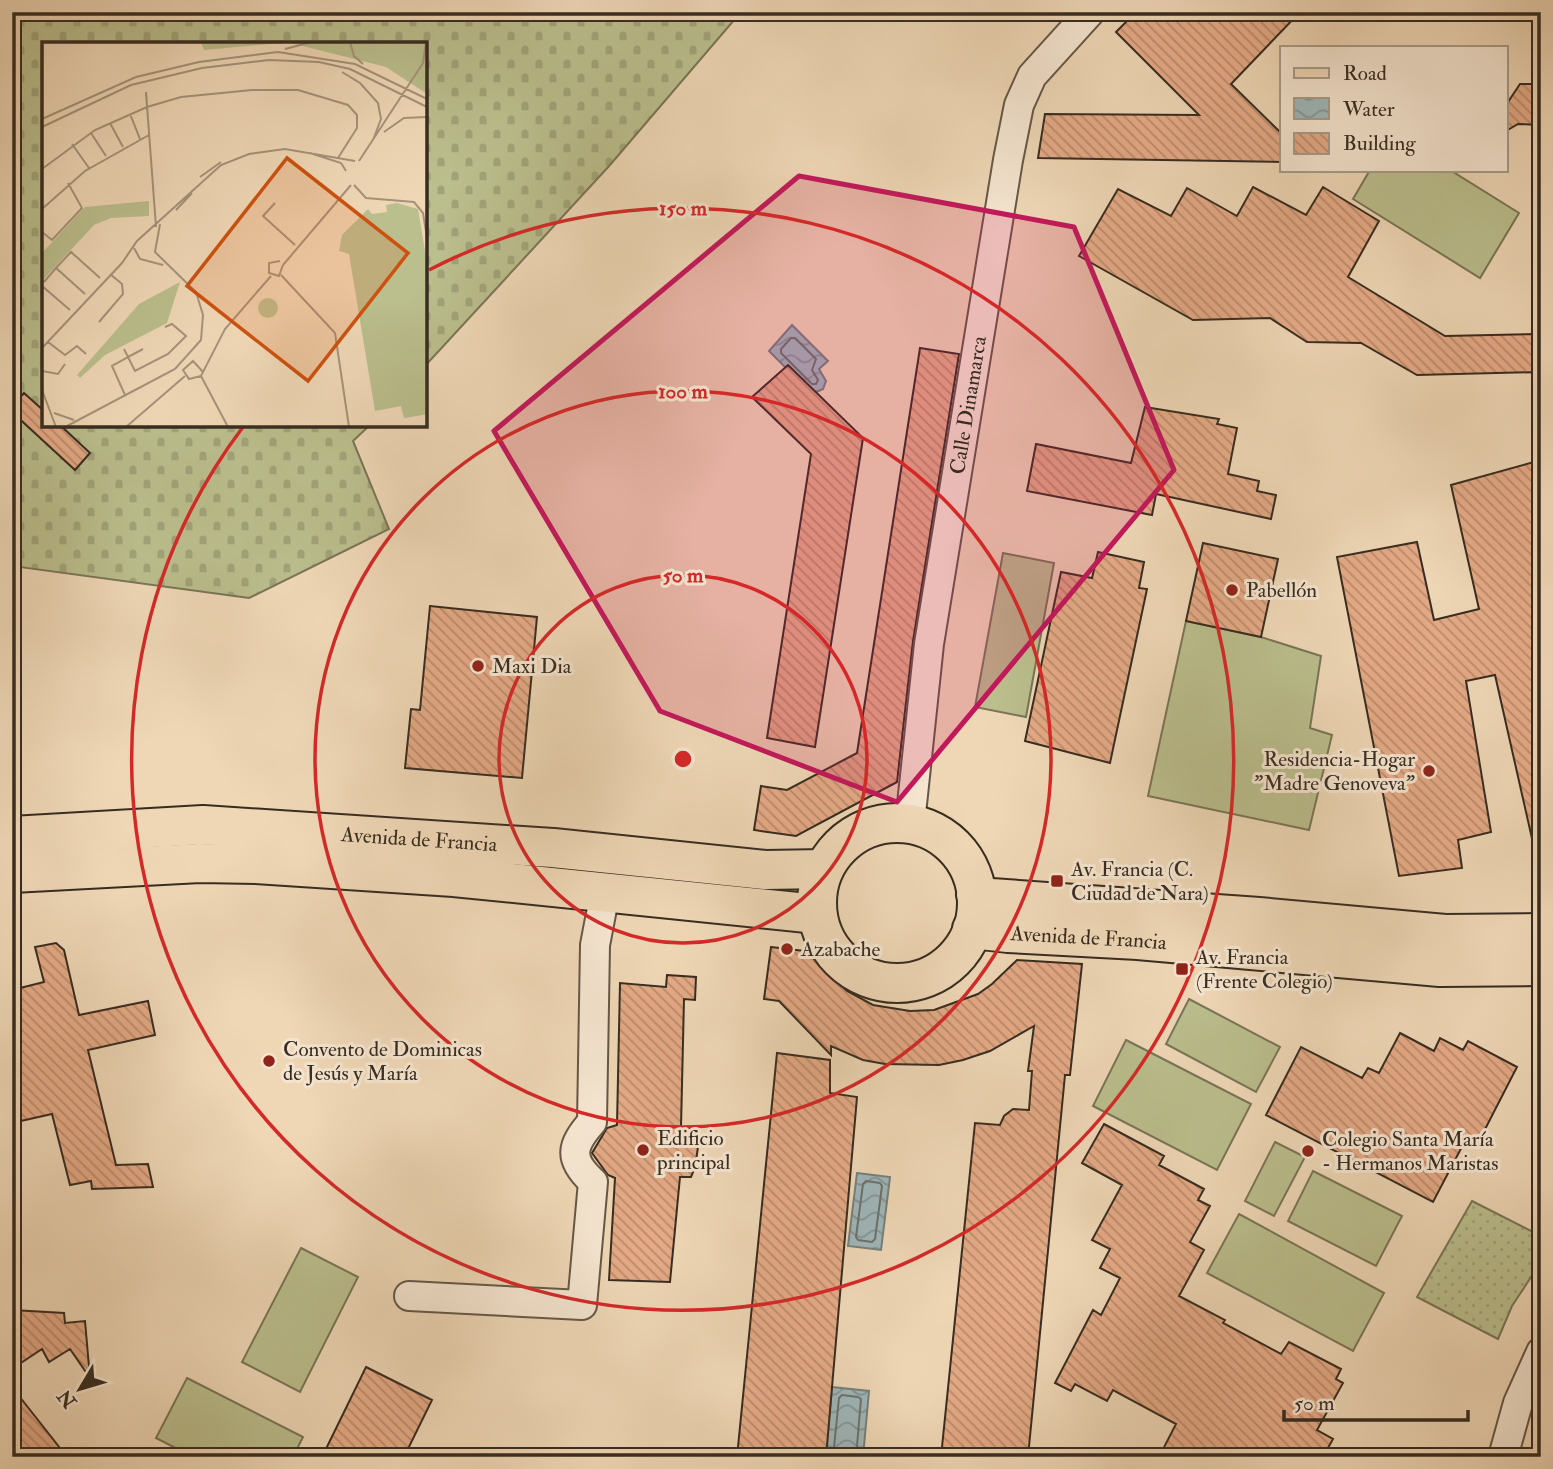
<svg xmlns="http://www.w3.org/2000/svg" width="1553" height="1469" viewBox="0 0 1553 1469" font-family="'IM FELL Double Pica',serif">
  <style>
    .grass { fill: url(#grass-dots); stroke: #797556; stroke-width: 2 }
    .cemetery { fill: url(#cemetery-stones); stroke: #797556; stroke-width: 2 }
    .pitch { fill: #bbbe8d; stroke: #797556; stroke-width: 2 }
    .water { fill: url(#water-waves); stroke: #757f7c; stroke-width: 2 }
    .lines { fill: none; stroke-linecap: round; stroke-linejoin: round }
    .shore { stroke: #6b726d; stroke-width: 2 }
    .building { fill: url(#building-back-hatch); stroke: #372c20; stroke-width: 2 }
    .minor-casing { stroke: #655746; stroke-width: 32 }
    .primary-casing { stroke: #372c20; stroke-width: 42 }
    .minor { stroke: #f5e5d0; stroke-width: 28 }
    .primary { stroke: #efd7b6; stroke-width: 38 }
    .marked { fill: #c2185b; fill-opacity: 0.2; stroke: #c2185b; stroke-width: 5; stroke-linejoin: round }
    .ring { fill: none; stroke: #d62828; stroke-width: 3.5 }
    .poi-dot { fill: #8f2418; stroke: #f5e5d0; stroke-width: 2.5 }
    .labels { text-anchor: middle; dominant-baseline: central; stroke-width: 6; stroke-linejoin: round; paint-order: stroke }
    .street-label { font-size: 21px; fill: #372c20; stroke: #f5e5d0 }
    .poi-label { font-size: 21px; fill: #372c20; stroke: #f5e5d0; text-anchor: start }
    .inset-road { fill: none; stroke: #a5937a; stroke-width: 2 }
    .view { fill: #cd520f; fill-opacity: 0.15; stroke: #cd520f; stroke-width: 3.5 }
    .inset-edge { fill: none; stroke: #372c20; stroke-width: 3.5 }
    .centre { fill: #d62828; stroke: #f5e5d0; stroke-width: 3.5 }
    .ring-label { font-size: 21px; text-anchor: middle; font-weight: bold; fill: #d62828; stroke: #f5e5d0; stroke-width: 6; stroke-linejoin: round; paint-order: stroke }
  </style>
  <defs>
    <pattern id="grass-dots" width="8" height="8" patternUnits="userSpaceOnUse" patternTransform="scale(1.75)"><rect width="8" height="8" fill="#bbbe8d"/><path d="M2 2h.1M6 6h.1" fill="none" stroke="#a1a379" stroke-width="1.8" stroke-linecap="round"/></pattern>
    <pattern id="cemetery-stones" width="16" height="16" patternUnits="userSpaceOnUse" patternTransform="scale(1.75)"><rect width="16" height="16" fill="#bbbe8d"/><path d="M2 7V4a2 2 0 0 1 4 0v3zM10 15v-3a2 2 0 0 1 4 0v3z" fill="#a1a379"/></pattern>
    <pattern id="water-waves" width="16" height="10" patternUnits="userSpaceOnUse" patternTransform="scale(1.75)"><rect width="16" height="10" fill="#9fb7ba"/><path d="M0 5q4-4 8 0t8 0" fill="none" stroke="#829597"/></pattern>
    <pattern id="building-back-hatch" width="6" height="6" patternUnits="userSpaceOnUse" patternTransform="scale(1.75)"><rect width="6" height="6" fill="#e5aa86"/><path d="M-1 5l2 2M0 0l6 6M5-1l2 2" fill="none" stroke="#ba8b6d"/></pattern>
  </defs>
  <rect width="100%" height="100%" fill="#efd7b6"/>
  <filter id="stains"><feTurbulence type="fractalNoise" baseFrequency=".00286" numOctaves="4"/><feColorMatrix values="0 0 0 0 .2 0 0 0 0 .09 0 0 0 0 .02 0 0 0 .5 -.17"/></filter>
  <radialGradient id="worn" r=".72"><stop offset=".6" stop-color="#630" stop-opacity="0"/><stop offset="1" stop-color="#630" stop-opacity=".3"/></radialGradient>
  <path class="grass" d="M1472,1201l69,35v26l-29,44 -14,33 -81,-42z"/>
  <path class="cemetery" d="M12,12h729l-131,153 -185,201v-322h-381v381h326l-17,16 36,88 -140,69 -237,-32z"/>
  <path class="pitch" d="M1370,170h80l69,43 -39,65 -127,-79z
    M1003,553l51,10 -28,154 -51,-10z
    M1186,621l75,16 60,19 -11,72 22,7 -23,95 -161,-34z
    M1189,999l91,48 -24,45 -90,-48z
    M1126,1040l125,64 -34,66 -124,-64z
    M1275,1142l30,15 -31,59 -29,-15z
    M1313,1171l89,45 -26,50 -88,-45z
    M1239,1214l145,79 -31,58 -146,-78z
    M301,1248l57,29 -58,115 -58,-30z
    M187,1378l116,59 -10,20h-100l-37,-19z"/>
  <path class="water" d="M792,325l36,36 -9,8 7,12 -3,8 -6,3 -9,-2 -39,-39z
    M857,1173l33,4 -9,73 -33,-4z
    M832,1387l37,4 -6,66h-37z"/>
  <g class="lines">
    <path class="shore" d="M791,338h4l21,21 -4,11 6,10 -2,4h-4l-31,-31v-4z
      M866,1181l14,2 2,3 -7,53 -3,3 -14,-2 -2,-3 7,-53z
      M833,1457l6,-59 3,-3 16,2 3,2 -5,58"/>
  </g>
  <path class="building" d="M1136,12h164l-69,72 51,50v28l-244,-4 7,-44 154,1 -83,-83z
    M1520,84h21v41l-23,-1 -12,7v-26z
    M1253,187l53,28 17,-28 56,34 -31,56 97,59 96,-2v38l-124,3 -56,-32 -54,-1 -37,-24 -77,2 -114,-64 39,-67 53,27 16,-28 50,28z
    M920,348l39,6 -46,287 -16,141 -101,54 -42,-6 7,-44 26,4 70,-37z
    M788,365l75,73 -48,309 -48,-9 44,-284 -59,-57z
    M24,393l20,18v14h16l30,28 -15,17 -63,-58v-6z
    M1145,407l74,12 -2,5 20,4 -9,46 31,7 -2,10 19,4 -5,24 -115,-25 -4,21 -125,-24 9,-47 95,19z
    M1541,460v382l-8,1 -38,-168 -29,6 25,151 -33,8 4,28 -63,8 -62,-319 80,-15 17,78 45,-11 -28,-124z
    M1203,543l75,16 -17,78 -75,-16z
    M1098,552l46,10 -5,26 8,1 -37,174 -85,-22 36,-169 31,6z
    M430,606l107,11 -15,161 -117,-10 6,-59 9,1z
    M56,943l8,7 15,65 69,-14 7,34 -67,15 28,115 32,-1 5,23 -61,2 -1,-8 -21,4 -18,-71 -40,9v-133l32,-8 -9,-35z
    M771,947l42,5 11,16 23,23 26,14 37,6 24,-1 44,-16 14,-10 25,-24 65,4 -12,111h-5l-37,382h-87l34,-334 25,2 4,-9 9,-7 16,1 3,-39h-4l6,-45 -44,25 -27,9 -24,5 -54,-1 -22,-4 -32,-14v9l-52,-54 -15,-2z
    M667,975l29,2 -1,23 -11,-1 -3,128 13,2 4,18 -3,20 -4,10h-11l-10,105 -61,-2 6,-102 -7,-3 -16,-22 15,-25 10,-3 3,-142 46,4z
    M1400,1033l34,18 6,-13 23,12 5,-9 49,26 -39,76 -11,-6 -34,65 -167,-87 35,-68 61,31 6,-10 11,5z
    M777,1053l53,7v33l27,4 -31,360h-89z
    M1104,1124l60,32 -5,9 45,24 -6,11 12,6 -20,36 14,8 -25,46 46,24 -2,3 58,31 8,-12 52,27 -5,10 7,4 -26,47 16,9 -10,18h-164l17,-33 -63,-34 -6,11 -32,-17 -4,7 -16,-8 38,-73 8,5 19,-37 -20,-10 10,-19 -18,-9 30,-55 -40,-22z
    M12,1310l52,3 1,10 20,-2 5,57 -20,-29 -21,13 -7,-13 -30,20z
    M366,1367l66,33 -28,57h-82z
    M12,1387l55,70h-55z"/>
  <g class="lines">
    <g class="minor-casing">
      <g id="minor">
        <path id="s1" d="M910,823l19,-179 79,-484 11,-55 13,-29 58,-64"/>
        <path d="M409,1296l173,9 11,-123c-25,-23 -22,-36 -1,-60l3,-177 10,-52"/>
        <path d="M1503,1457l15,-54 23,-51"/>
      </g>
    </g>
    <g class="primary-casing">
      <g id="primary">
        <circle cx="897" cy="903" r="80"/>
        <path id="s2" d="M12,836l191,-11 350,23 212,22 59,-1"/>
        <path d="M12,873l188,-10 56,1 198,13 363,37"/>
        <path d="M976,894l15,4 268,19 186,17 96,-1"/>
        <path id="s3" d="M972,929l36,4 130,7 302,27 101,-1"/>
      </g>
    </g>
    <use href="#minor" class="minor"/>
    <use href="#primary" class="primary"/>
  </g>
  <path class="marked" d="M799,176l275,51 100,243 -277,332 -237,-91 -166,-280z"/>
  <g class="ring">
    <circle cx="683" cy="759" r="184"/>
    <circle cx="683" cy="759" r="368"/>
    <path d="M429 270A551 551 0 1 1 243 427"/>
  </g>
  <g class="poi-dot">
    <circle cx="1232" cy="590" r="7"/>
    <circle cx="478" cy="666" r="7"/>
    <circle cx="1429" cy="771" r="7"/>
    <rect x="1050" y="874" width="14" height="14" rx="3.5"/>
    <circle cx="787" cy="949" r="7"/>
    <rect x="1175" y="962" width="14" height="14" rx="3.5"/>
    <circle cx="269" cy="1061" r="7"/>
    <circle cx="643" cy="1150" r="7"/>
    <circle cx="1308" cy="1151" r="7"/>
  </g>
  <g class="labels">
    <g class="street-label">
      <text stroke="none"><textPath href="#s1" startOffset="422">Calle Dinamarca</textPath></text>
      <text stroke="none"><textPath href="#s2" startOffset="408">Avenida de Francia</textPath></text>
      <text stroke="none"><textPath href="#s3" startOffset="117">Avenida de Francia</textPath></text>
    </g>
    <g class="poi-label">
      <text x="1246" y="590">Pabellón</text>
      <text x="492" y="666">Maxi Dia</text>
      <text x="1415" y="759" text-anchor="end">Residencia-Hogar<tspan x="1415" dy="24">"Madre Genoveva"</tspan></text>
      <text x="1071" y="869">Av. Francia (C.<tspan x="1071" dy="24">Ciudad de Nara)</tspan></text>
      <text x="801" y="949">Azabache</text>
      <text x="1196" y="957">Av. Francia<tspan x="1196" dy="24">(Frente Colegio)</tspan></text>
      <text x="283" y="1049">Convento de Dominicas<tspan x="283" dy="24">de Jesús y María</tspan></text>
      <text x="657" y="1138">Edificio<tspan x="657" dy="24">principal</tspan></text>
      <text x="1322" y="1139">Colegio Santa María<tspan x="1322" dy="24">- Hermanos Maristas</tspan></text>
    </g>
  </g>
  <g transform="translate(42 42)">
    <rect width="385" height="385" fill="#efd7b6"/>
    <path d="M385,0v52l-41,-27 -95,-24zM107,159v15l-38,2 -17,7 -52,56v-28l43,-46zM138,240l-13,41 -62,32 -25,23 -3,-3 62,-71z" fill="#bbbe8d"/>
    <path d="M251,0l-89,8 -3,-7z" fill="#bbbe8d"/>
    <path d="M355,161l21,6 9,54v151l-23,4 -3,-12 -26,5 -26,-157 -10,-3 3,-16 26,-26 4,5 15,-2 -1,-7z" fill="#bbbe8d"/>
    <path d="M383,356l2,16 -23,4v-17z" fill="#bbbe8d"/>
    <path d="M216 266a10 10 0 1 1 20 0a10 10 0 1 1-20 0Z" fill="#bbbe8d"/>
    <path class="inset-road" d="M308,0l4,14 9,8M243,7l27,-7M300,30l18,11 18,20 3,16 -8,21M104,50l10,135M88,72l10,25M0,77l94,-42 63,-15 79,-10 77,12 72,35M68,81l13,24M0,85l89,-42 71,-17 67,-8 50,2 31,7 77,38M342,90l20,-14 23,-1M49,91l15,23M30,102l17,24M268,111l31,10 5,8M317,119l64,-98 3,-21M0,127l53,-39 52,-23 34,-10 71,-7h46l50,15 9,10v13l-19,30M158,135l21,-15M312,143l12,13 48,4 9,11 4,25M233,161l-12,13 32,29M0,167l43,-38 64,-36M134,168l16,-17M0,190l10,8 30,-32 -14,-25M92,206l6,11 23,6M238,219l-11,2v10l10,3 4,-11M241,223l68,-80M14,226l15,-16 29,26M239,233l54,58 14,94M2,240l12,-14 29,26M0,244l28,24M57,280l24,-28 -1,-10 -12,-10M6,300l17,13 12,-9 9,8M0,306l80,-85 15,-22 84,-76 28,-11 36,-5 70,12M82,307l4,8 -16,9 13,29M101,307l-15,8 7,14 33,-17 18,-18 -14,-12 -7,3M0,329l16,3 7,-10M161,330l-10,-11 -10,9 6,9 12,-3 24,-47 46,-53M159,334l27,51M0,348l14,37M12,371l20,7M25,384l108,-57 26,-29 2,-25 -7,-23 -41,-40 5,-28M84,385l59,-51"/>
    <path class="view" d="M245,116l121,95 -100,128 -121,-95z"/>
    <rect width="385" height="385" class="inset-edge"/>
  </g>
  <circle cx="683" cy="759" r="10" class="centre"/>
  <g class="ring-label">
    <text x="683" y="215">150 m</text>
    <text x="683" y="398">100 m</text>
    <text x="683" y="582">50 m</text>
  </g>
  <rect width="1553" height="1469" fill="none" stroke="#efd7b6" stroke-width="42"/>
  <rect x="14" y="14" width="1525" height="1441" fill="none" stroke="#372c20" stroke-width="3.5"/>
  <rect x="21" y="21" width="1511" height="1427" fill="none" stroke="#372c20" stroke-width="2"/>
  <rect x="1280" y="46" width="228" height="126" fill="#f5e5d0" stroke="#a99b8a" stroke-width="2"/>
  <rect x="1294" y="68" width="35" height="10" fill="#efd7b6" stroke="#a99b8a" stroke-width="2"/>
  <text x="1343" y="80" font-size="21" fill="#372c20">Road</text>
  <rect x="1294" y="98" width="35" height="21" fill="url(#water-waves)" stroke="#a99b8a" stroke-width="2"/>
  <text x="1343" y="116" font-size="21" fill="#372c20">Water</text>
  <rect x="1294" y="133" width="35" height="21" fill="url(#building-back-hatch)" stroke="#a99b8a" stroke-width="2"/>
  <text x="1343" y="150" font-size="21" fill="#372c20">Building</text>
  <g transform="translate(80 1389) rotate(232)" stroke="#f5e5d0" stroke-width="5" paint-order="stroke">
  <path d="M0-5L12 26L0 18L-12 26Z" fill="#372c20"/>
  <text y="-10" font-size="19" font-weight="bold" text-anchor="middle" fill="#372c20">N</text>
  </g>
  <path d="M1284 1410v10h184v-10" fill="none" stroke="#372c20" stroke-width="3.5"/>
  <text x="1294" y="1410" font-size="21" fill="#372c20" stroke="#f5e5d0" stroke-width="5" paint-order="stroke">50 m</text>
  <rect width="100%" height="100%" filter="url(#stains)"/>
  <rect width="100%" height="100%" fill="url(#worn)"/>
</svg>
